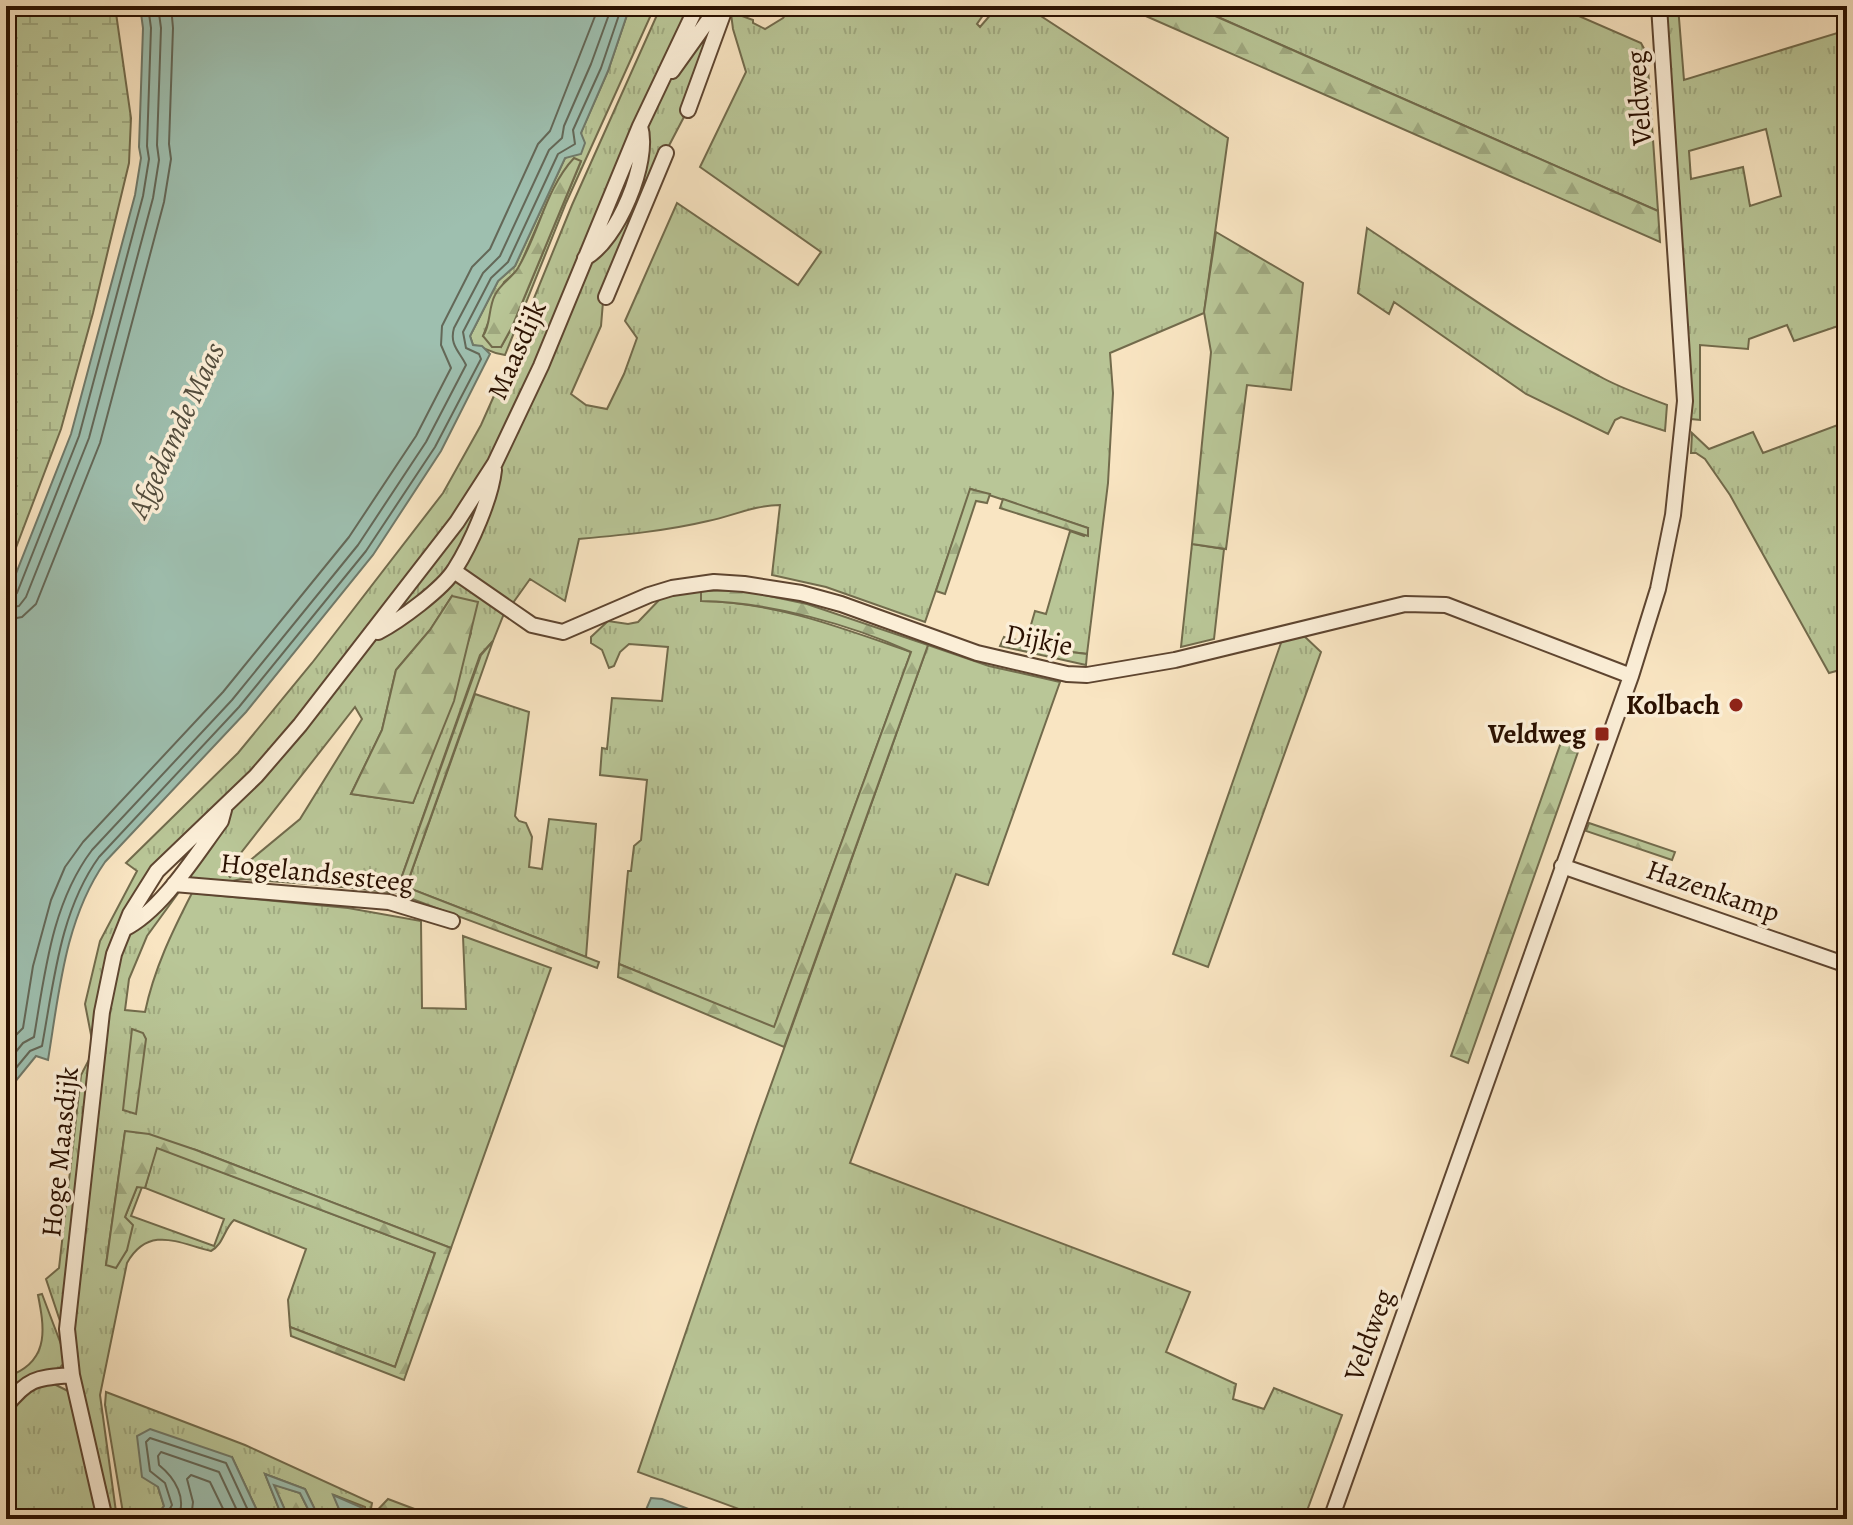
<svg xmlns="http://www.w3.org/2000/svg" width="1853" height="1525" viewBox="0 0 1853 1525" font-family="Alegreya,serif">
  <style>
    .grass { fill: url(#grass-tufts); stroke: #726b4c; stroke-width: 2; fill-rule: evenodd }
    .forest { fill: url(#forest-firs); stroke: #726b4c; stroke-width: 2 }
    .wetland { fill: url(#wetland-marsh); stroke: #726b4c; stroke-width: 2 }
    .water { fill: #9ebfaf; stroke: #707969; stroke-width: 2 }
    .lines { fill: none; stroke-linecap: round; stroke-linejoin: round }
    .shore { stroke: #646858; stroke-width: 2 }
    .minor-casing { stroke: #5e4530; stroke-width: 18 }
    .minor { stroke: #fbeed7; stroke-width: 14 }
    .poi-dot { fill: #8f2418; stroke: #fbeed7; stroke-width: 3 }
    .labels { text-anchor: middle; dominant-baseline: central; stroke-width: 7; stroke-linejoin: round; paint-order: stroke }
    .street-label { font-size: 28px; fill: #2a1000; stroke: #fbeed7 }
    .poi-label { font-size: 28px; font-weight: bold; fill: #2a1000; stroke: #fbeed7; text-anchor: end }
    .water-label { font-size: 30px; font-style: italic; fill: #534d3d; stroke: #fbeed7 }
  </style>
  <defs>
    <pattern id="grass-tufts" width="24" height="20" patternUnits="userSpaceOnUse" patternTransform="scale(2)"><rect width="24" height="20" fill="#b9c697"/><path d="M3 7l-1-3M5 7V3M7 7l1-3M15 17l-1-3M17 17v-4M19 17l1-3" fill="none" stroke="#9fa980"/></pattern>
    <pattern id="forest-firs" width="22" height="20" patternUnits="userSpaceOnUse" patternTransform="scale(2)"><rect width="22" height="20" fill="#b9c697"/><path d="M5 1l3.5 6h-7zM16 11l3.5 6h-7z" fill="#9fa980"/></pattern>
    <pattern id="wetland-marsh" width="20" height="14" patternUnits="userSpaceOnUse" patternTransform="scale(2)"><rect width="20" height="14" fill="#b9c697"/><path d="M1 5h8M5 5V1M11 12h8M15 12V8" fill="none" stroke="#9fa980"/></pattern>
  </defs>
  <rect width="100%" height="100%" fill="#f9e5c2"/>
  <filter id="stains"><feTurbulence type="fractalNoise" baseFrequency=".0025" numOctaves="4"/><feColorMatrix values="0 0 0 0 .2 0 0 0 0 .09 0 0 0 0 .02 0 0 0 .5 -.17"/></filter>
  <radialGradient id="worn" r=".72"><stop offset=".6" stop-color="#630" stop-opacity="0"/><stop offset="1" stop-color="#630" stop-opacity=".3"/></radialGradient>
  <path class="grass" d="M630,6h25l-89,197 -61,152c-17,-2 -18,-8 -32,-10l-3,-9 28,-55 17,-15 50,-108 6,-3 37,-84zM581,161l-69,166 -11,20 -18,-11 21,-54 14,-12 32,-74z
    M661,6h30l-100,223 -86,205 -52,85 -199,255 -79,74 -58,86 -55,393 -16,-48 13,-11 22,-193 13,-25 -9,-46 15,-63 37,-70 -11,-8 112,-110 74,-90 131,-170 38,-68 16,-36 75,-184z
    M730,6h12l-3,9 14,5v3l12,6 18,-11 9,-12h225l-31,5 -9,13 3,3 12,-14 38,-4 198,129 -24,175 -94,40 3,40 -5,90 -21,171 -25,-3 -36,-9 9,-31 11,3 24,-83 14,5 4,-8 -117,-39 -46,133 -99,-35 -54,-12 8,-70c-25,0 -47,11 -72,16 -42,10 -86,14 -129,18l-14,62 -35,-22 -20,28 -47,-38v-6l36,-97 88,-204 44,-54 5,3 -33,91 -2,24 -30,68 15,11 21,4 17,-35 13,-36 -12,-17 52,-118 121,82 23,-33 -121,-85 46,-95 -13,-43z
    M1193,6h363l85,37 6,11 11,157z
    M1664,6h14l6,74 163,-50v310l-6,-15 -47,16 -7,-16 -38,14 -1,10 -48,-4v75l-9,-1zM1766,129l15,67 -31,10 -7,-39 -52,12 -2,-28z
    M714,19l-28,94 -46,88 -5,-1 12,-78 21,-43z
    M1367,228c76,50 151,105 232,148 21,12 45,20 68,29l-2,26 -44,-14 -6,3 -7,14 -82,-40 -132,-92 -5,12 -31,-21z
    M1843,423l4,11v234l-18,5 -99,-178 -25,-36 -9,-6h-5l1,-20 17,16 44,-17 10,21z
    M488,483l-30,70 -16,22 -55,49z
    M1192,544l32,5 -10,90 -33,8z
    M453,581h9l43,30 -12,30 -13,14 -84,238 -73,-8 -82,-6 -21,5 -39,-3 49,-74 143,-165 20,-13zM452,596l19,37 -58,170 -62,-9 31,-64 14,-60 34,-40zM355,707l7,12 -62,100 -70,58 -4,-5z
    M701,591v10c74,1 141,27 210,51l-137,376 -155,-64 9,-93h3l3,-25 7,-6 6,-60 -47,-5 2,-27 5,1 5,-51 50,3 6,-54 -39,-3 -9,8 -6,14 -5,2 -7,-18 -11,-7v-6l17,-16 20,3 10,-2 24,-25z
    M1303,635l18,17 -113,315 -35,-13 109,-314z
    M928,645l61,21 71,16 -72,203 -32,-11 -106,289 340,129 -24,60 70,32 -3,15 31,10 10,-21 68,27 -38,104h-538l-128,-47 118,-345z
    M475,694l54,18 -14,104 4,5 7,2 6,14 -3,30 13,2 7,-50 47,5 -10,133 -180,-70z
    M179,892l-32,44 -18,43 -4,31 20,2c9,-43 27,-80 47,-119l156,15 73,13 1,87 44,1 -3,-73 88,32 -100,280 -255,-98 -71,-18 -19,133 12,-3 9,-12 -2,-33 12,-30h5l-11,29 83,30 10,-27 -79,-31 11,-41 279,106 -40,114 -105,-40 -2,-27 18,-51 -72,-29c-10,9 -11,25 -23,31 -31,-7 -62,-27 -84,12l-27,132 17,124h-7l-27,-117 -11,-79 35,-320 18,-68 42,-41z
    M42,1294l20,53 2,16c-9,13 -38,20 -54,20l-4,-3v-13l8,7c36,-16 30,-48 24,-79z
    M52,1383l18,9 29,127h-93v-108l20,-22z
    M106,1392l139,53 127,58 -2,11 -12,5h-14l21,-9v-3l-31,-12 5,14 -20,9 -14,-29 -40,-15 18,45h-22l-29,-62 -74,30 6,19 -10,13h-30l-19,-114z"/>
  <path class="forest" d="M1123,6h70l29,13 436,192 2,31z
    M574,158l7,3 -69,166 -11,20h-9l-9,-11c8,-11 5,-28 12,-41 5,-11 17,-17 23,-27 21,-35 28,-80 56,-110z
    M1216,232l87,51 -12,107 -44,-5 -21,164 -34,-5 19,-192 -7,-40z
    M970,489l20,5 -3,9 -11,-2 -31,93 -9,-3z
    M1003,499l85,29v8l-88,-28z
    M741,590l66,14 121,41 -144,402 -166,-70 1,-13 155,63 137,-375c-62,-28 -142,-50 -210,-51v-10z
    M452,596l26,6 -24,99 -41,102 -62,-9 31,-64 14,-60 34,-40z
    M1004,637l58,14 25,3 -1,11 -86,-19z
    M493,641l-87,246 193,75 -2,6 -201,-75 85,-238z
    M1566,728l18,7 -116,328 -17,-7z
    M1589,823l86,29 -3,8 -86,-29z
    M132,1029l11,4 3,6 -10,75 -13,-4z
    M125,1131l24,3 47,16 255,98 -47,132 -113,-44 -1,-9 105,40 40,-114 -278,-105 -12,40 -8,-1 -12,30 8,8 -6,25 -11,18 -10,-3z
    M273,1484l27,9 13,26h-24z
    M388,1499l53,20h-33l-16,-6 -9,6h-14z"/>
  <path class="wetland" d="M6,6h109l16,112 -2,45 -36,150 -32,116 -55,145z"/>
  <path class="water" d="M140,6h490l-22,65 -27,62 4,10 -4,11 -16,4 -50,108 -17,15 -28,55 3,9 9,1 8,8 -49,97 -68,104 -127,157 -141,150c-40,57 -46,131 -57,198l-12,-4 -30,37v-494l65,-165 64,-239 6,-37 -2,-11 4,-119z
    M150,1429l82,28 29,62h-107l10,-13 -6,-19 -16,-10 -5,-41z
    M265,1474l40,15 14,29 20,-9 -6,-14 32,14 -21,10h-31l-13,-26 -26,-8 15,34h-6z
    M651,1498l11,1 53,20h-73z"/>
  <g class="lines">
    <path class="shore" d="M6,598l6,-1 5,-4 62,-157 64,-240 6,-37 -2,-13 4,-118 -3,-22
      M6,608l13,-2 7,-9 63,-159 64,-240 6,-38 -2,-15 4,-117 -3,-22
      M6,620l16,-3 14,-13 64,-161 64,-241 7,-43 -2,-15 4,-116 -2,-22
      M6,1045l17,-17 10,-62 18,-66 14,-33 18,-25 140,-150 126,-155 67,-101 35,-68 -10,-23 1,-19 30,-59 18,-18 48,-105 12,-13 49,-125
      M6,1064l17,-21 11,-6c11,-65 18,-134 58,-187l140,-150 126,-155 68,-103 40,-77c-6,-13 -17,-20 -12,-37l29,-55 17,-17 49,-106 13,-12 2,-12 27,-62 21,-58
      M6,1080l24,-29 12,-5c12,-65 18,-135 57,-189l140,-150 127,-156 69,-104 46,-88 -2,-5 -13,-6 -3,-16 28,-54 17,-16 50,-108 17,-10 -2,-14 28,-62 21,-62
      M164,1519l8,-14 -7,-22 -15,-12 -4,-29 4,-4 76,25 26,56
      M177,1519c11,-20 -2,-41 -18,-54l-1,-9 3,-4 58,20 22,47
      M191,1519l2,-17 -6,-23 4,-4 19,7 18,37"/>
    <g class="minor-casing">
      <path id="minor" d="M672,71l40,-56 3,-9
        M688,110l38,-104
        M585,258c32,-17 66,-97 55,-132
        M606,297l60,-144
        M454,571l78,54 31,7 86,-37 23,-7 42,-6 30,2 57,9 40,11 136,49 90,21 20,1 88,-15 230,-56 41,1 185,71
        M378,632c21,-11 65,-43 77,-63 16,-25 36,-71 39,-99
        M1562,866l285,99
        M174,884l215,18 63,19
        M124,929c38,-19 71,-73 97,-108l3,-11
        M6,1406c23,-29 32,-28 66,-31
        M105,1519l-33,-144 -5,-46 35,-317 12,-58 16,-40 27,-43 99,-95 44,-51 157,-203 38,-59 46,-97 99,-240 57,-120
        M1331,1519l300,-843 27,-87 15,-74 12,-114 -26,-395"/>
    </g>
    <use href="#minor" class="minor"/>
  </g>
  <g class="poi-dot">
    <circle cx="1736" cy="705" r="8"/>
    <rect x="1594" y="726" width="16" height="16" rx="4"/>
  </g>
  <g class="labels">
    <g class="street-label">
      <text transform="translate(1639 98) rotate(-94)">Veldweg</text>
      <text transform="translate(517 350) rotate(-66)">Maasdijk</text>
      <text transform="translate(1039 640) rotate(11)">Dijkje</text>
      <text transform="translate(317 873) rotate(6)">Hogelandsesteeg</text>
      <text transform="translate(1713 891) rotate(19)">Hazenkamp</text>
      <text transform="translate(60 1152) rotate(-84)">Hoge Maasdijk</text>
      <text transform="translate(1369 1335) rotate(-70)">Veldweg</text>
    </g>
    <g class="poi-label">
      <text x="1720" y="705">Kolbach</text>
      <text x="1586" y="734">Veldweg</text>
    </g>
    <g class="water-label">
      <text transform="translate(176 430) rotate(-65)">Afgedamde Maas</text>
    </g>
  </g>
  <rect width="1853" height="1525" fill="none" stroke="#f9e5c2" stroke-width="32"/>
  <rect x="8" y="8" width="1837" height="1509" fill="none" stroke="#2a1000" stroke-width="4"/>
  <rect x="16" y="16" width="1821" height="1493" fill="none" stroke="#2a1000" stroke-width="2"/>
  <rect width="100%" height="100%" filter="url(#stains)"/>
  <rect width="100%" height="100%" fill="url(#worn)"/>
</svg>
